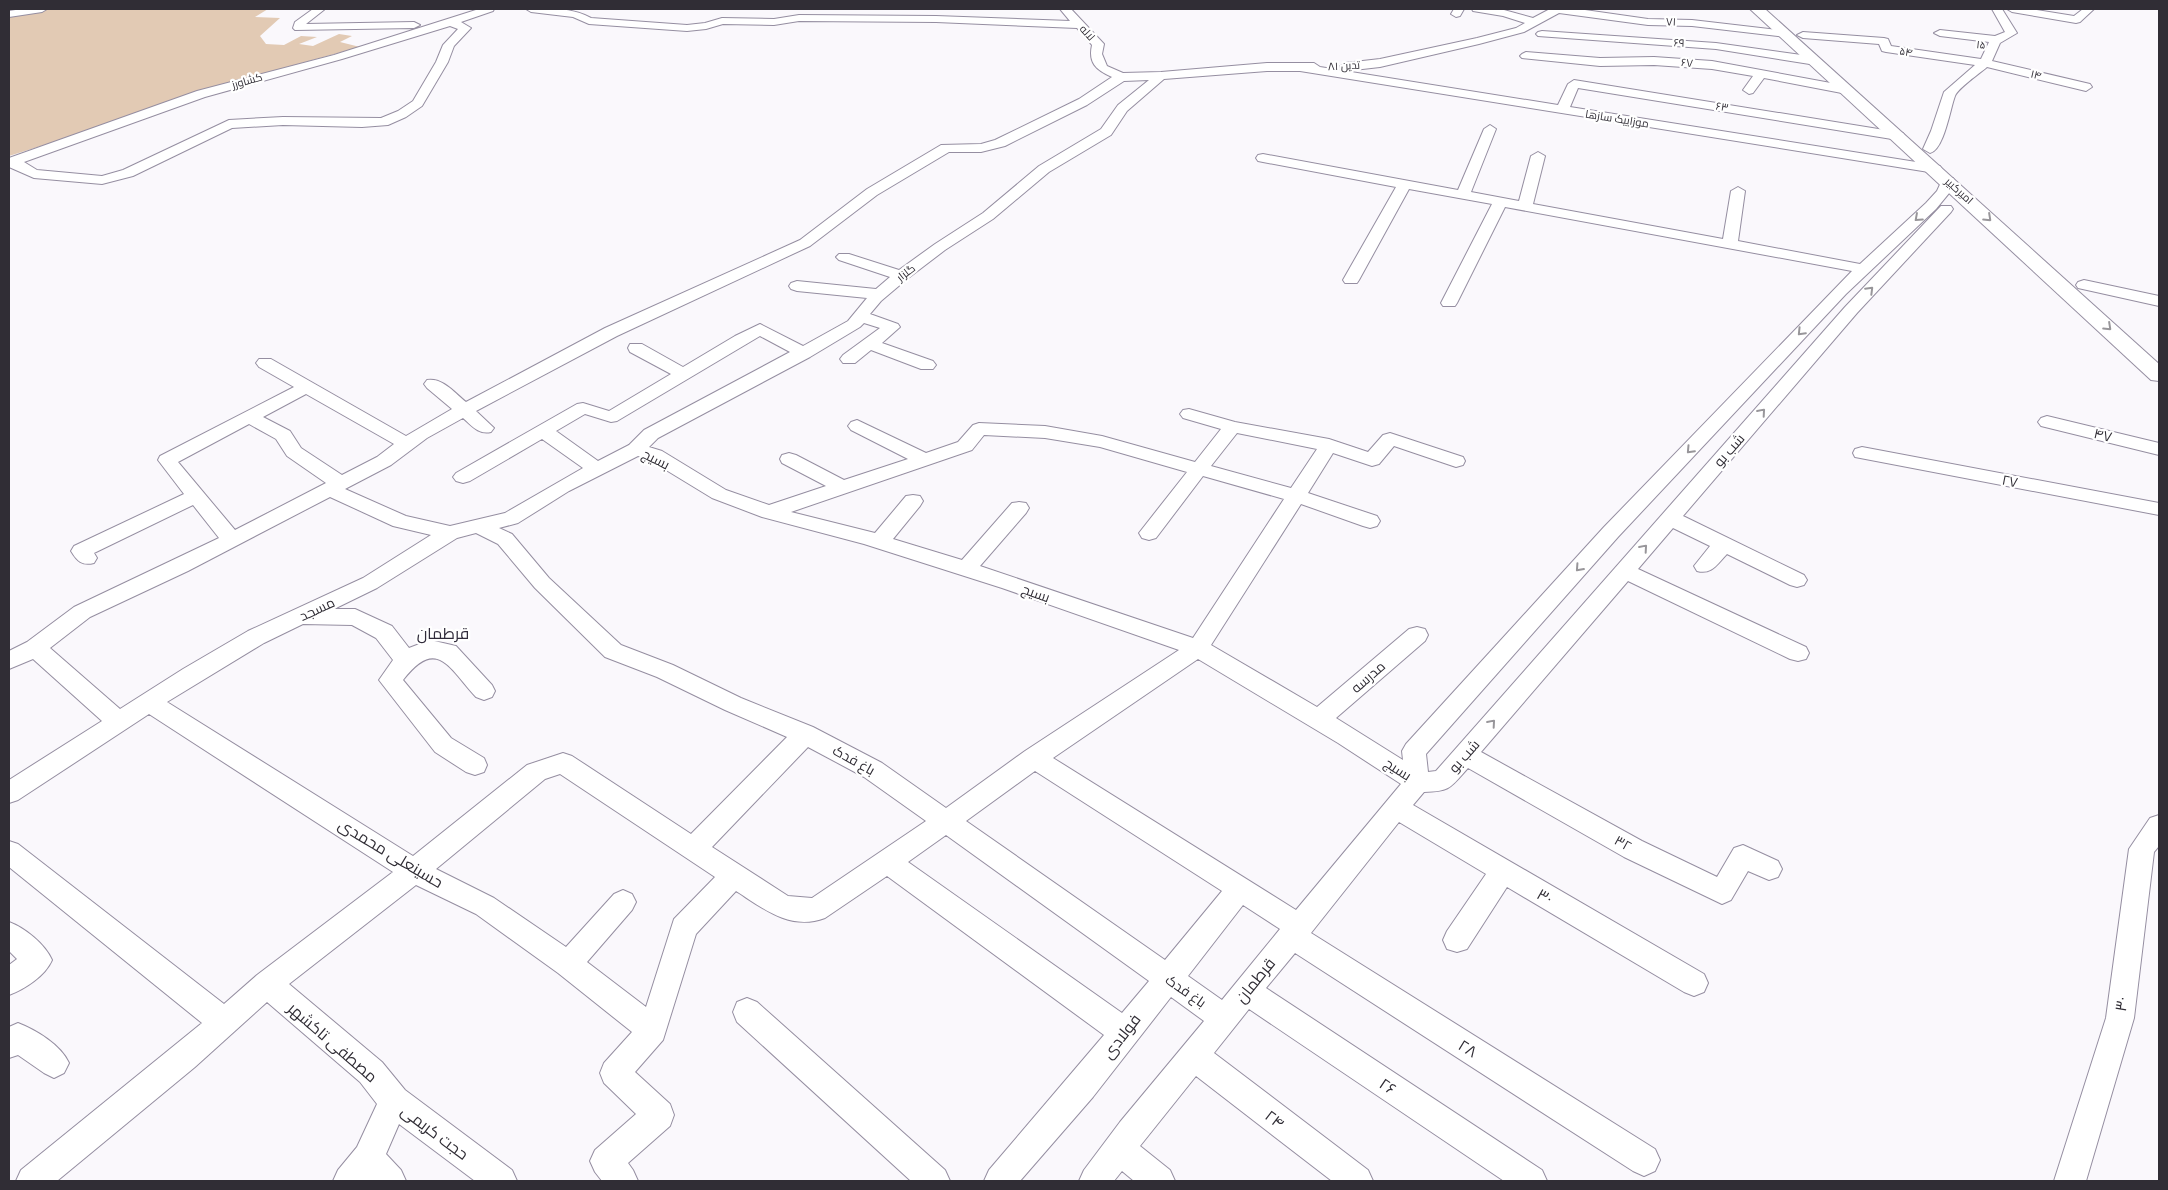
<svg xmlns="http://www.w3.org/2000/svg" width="2168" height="1190" viewBox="0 0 2168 1190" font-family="'Source Serif 4',Cairo,serif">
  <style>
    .green { fill: #e2cab4 }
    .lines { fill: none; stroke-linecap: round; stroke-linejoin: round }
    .minor-casing { stroke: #958ea1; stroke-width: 2 }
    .major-casing { stroke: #958ea1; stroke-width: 2 }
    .minor { fill: #fff; fill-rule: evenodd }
    .major { fill: #fff; fill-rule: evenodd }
    .oneway { stroke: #98969a }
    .labels { text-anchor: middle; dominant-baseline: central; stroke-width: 4.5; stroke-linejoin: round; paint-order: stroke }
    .far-street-label { font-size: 11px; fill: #302d35; stroke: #fff }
    .street-label { font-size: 14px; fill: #302d35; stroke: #fff }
    .quarter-label { font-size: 16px; fill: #302b3a; stroke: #fff }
    .near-street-label { font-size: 16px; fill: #302d35; stroke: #fff }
  </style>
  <rect width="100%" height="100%" fill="#faf8fc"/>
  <path class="green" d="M9,9h259l-13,8 25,1 -20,18 6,8 18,1 17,-9 16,1 -18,7 14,2 26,-12 13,2 -12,6 20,5 -165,45 -135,48 -51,16z"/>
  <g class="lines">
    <g class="minor-casing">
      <path id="minor" d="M22,9h25l-5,3 -33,5v-6z
        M313,9h12l-19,15 108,-2 6,3 -6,3 -119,2 -2,-2 2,-6z
        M479,9h15l-1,2 -32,11 10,6 -17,18 -6,16 -26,44 -16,11 -18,8 -26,2 -79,-2 -51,3 -99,48 -31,8 -68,-6 -25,-11v-9l188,-67 137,-36zM450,26l8,3 -15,16 -7,17 -23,39 -15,10 -17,7 -98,-1 -54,3 -106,50 -21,6 -65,-6 -13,-8 181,-65 137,-38z
        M526,9c23,0 45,-2 65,9l96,7 18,-2 17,-5 52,1 25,-4 137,1 134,5 -10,-12h11l33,35 -2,10 5,12 16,7 38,-1 106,-9h47l6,4 238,38 10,-21 6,-4 329,53 2,3 -7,4 -320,-52 -8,19 365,58 5,1 2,3 -2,3 -5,1 -635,-102h-33l-103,8 -37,32 -16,24 -62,37 -56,47 -48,31 -38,29 -26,22 -11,13 28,10 2,3 -18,16 51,18 3,4 -3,4h-12l-50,-19 -16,13h-12l-3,-4 3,-4 37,-27 -16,-5 -4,4 -50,30 -152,81 -9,9 13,4 64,39 43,15 57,-19 -44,-23 -2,-4 2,-4 7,-2 7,2 48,25 64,-21 -57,-29 -3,-4 3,-4 6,-2 69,33 32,-11 15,-17 6,-2 66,3 57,10 93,26 26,-33 -38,-11 -3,-4 3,-4 6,-1 46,13 94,17 39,13 15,-17 7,-2 73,24 2,4 -2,4 -7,2 -62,-21 -15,18 -7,2 -39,-13 -25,40 69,23 3,5 -3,5 -7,2 -7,-2 -62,-22 -90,141 106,62 92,-78 8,-2 8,2 3,6 -3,6 -89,77 67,42 -1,-9 4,-7 198,-217 248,-256 -347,-64 -48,96 -2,3h-12l-2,-3 51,-99 -83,-15 -50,91 -2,3h-12l-2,-3 53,-93 -133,-25 -5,-1 -2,-3 2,-3 5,-1 195,36 26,-61 6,-4 6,4 -25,63 48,9 12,-45 7,-4 7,4 -12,48 190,35 8,-48 7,-4 7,4 -7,50 122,23 66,-61 11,-12 6,-13h10l2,3 -5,11 -14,17 -90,85 -228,243 -192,217 2,18 8,-1 409,-464 96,-101h10l2,3 -2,3 -94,101 -174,203 121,59 3,5 -3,5 -7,2 -7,-2 -63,-31c-10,10 -15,21 -30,17l-3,-5 16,-20 -37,-18 -35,41 168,78 3,6 -3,6 -8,2 -8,-2 -162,-78 -147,171 161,89 75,36 17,-29 9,-3 35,16 4,8 -4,8 -9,3 -21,-9 -17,29 -9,4 -98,-47 -156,-89c-18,20 -17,23 -44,24l-11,13 291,169 4,9 -4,9 -10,4 -10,-4 -177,-105 -40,62 -10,3 -10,-3 -4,-9 4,-9 39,-57 -87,-52 -88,111 344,216 5,11 -5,11 -11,5 -11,-5 -338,-218 -29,35 276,182 5,11h-43l-255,-172 -35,44 154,117 5,11h-41l-136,-105 -56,70 30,24 5,11h-41l-12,-10 -8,10h-35l5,-11 36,-48 84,-101 -33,-24 -78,100 -73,84h-36l5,-11 115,-135 -217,-159 -62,42c-35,13 -61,-9 -89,-27l-40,43 -33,106 -28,32 35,32 4,11 -4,11 -42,37 5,7 5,11h-36l-7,-9 -5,-11 5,-11 41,-36 -32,-31 -4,-10 4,-10 28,-31 -74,-59 -82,-59 -60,-29 -127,99 93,78 23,28 107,80 5,11h-42l-76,-57 -13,30 15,16 5,11h-73l5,-11 19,-23 20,-43 -17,-22 -93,-80 -72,65 -138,114h-41l5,-11 181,-147 -193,-156v-26l9,3 206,160 33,-29 136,-103 -244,-158 -131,86 -9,3v-23l93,-59 -69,-62 -24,10v-18l18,-9 47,-35 145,-69 -26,-33 -99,48 3,5 -3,5c-12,3 -17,-2 -23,-12l3,-5 110,-52 -26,-34 2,-4 134,-69 -35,-20 -3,-4 3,-4h12l135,77 46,-27 -25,-21 -3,-4 3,-4c15,-3 28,13 39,22l139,-74 195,-88 67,-51 74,-44 40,-1 14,-4 84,-41 33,-22c-16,-7 -24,-14 -20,-32l-15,-17 -141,-6 -137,-1 -25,4 -51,-1 -17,5 -19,2 -98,-7 -16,-7 -42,-5zM1149,80l-31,25 -17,24 -62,37 -56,47 -48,31 -36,26 -50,-16h-10l-3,3 3,3 51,17 -14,12 -79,-8 -6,2 -2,3 2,3 6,2 70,7 -19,23 -45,25 -43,-22 -25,12 -52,31 -41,-23h-12l-2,4 2,4 41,22 -62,37 -26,-8 -6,1 -121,69 -3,4 3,4 7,2 7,-2 72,-42 41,29 -78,45 -55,13 -44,-10 -61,-27 46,-24 36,-27 36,-20c9,8 16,17 28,14l3,-4 -18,-17 141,-75 193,-90 67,-51 72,-43h32l24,-6 82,-41 37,-24zM760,336l30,16 -146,78 -15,15 -31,16 -42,-30 29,-17 26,8 6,-1zM306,394l88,50 -17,13 -35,18 -41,-27 -11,-17 -27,-14zM249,424l27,15 11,17 39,27 -91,47 -57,-68zM1237,433l80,16 -26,39 -80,-22zM984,435l61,3 55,9 87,25 -48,61 3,5 7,2 7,-2 47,-62 81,23 -91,139 -213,-72 46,-53 3,-5 -3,-5 -7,-1 -7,1 -50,57 -69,-21 27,-33 3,-5 -3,-5 -7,-1 -7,1 -31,37 -84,-21 181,-62zM638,456l10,3 64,39 50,19 102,27 138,44 177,62 -154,101 -79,57 -64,-45 -69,-36 -72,-29 -68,-33 -52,-20 -72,-67 -37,-44 -13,-6 19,-5 51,-32zM330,497l63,29 38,9 -68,43 -115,53 -65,38 -63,40 -70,-61 40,-31 98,-46zM476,533l22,11 37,44 70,69 52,20 68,33 62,27 -96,97 -119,-78 -9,-3 -36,12 -114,91 -246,-154 97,-59 39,-19 49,1 24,13 17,22 -14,20 56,72 31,20 9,3 9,-3 3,-7 -3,-7 -33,-20 -48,-58c34,-44 46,-12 73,17l8,3 8,-3 3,-6 -3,-6 -36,-39 -26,-6 -21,8 -17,-22 -37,-17h-21l43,-21 80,-50zM1198,659l140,84 63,41 -105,126 -243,-152zM808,747l56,30 62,44 -114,77 -24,-2 -76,-49zM1035,771l187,120 -57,69 -199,-139zM560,774l155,103 -41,42 -28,88 -59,-45 45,-52 4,-8 -4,-8 -9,-4 -9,4 -48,53 -72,-49 -58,-29 109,-90zM946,835l203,146 -27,32 -214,-151zM1243,905l37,24 -58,71 -34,-24z
        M1454,9h10l-4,7 -4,1 -5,-3z
        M1472,9l32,1 29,8 17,-9h28l70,10 44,1 94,11 6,3 -6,3 -94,-11 -44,-1 -89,-12 -35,19 -45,12 -99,23 -35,4 -6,-4 6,-4 35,-4 97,-21 39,-10 9,-5 -22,-7 -30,-5z
        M1992,9h10l15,24 -17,10 -8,18 98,23 2,3 -6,4 -99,-24c-8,7 -29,21 -32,29 -5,13 -11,54 -25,57l-7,-4 8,-18 13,-39 31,-27 -89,-13 -4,-1 -3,-7 -76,-6 -6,-3 6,-3 81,6 4,1 3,7 90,13 8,-17 -49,-6 -6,-3 6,-3 55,6 10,-4z
        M2007,9h23l44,7 9,-7h11l-14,13 -4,1 -64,-11z
        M1542,31l174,12 100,14 6,4 -6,4 -100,-16 -178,-13 -2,-2 2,-2z
        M1526,52l74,6 54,-1 58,4 135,25 6,4 -6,4 -83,-16 -11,15 -4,1 -6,-4 10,-14 -41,-7 -58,-4 -54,1 -78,-8 -2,-2 2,-2z
        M2084,280l75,16v10l-81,-18 -2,-3 2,-3z
        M2047,416l112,27v12l-118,-29 -3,-4 3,-4z
        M1862,447l297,56v12l-304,-58 -2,-4 2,-4z
        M2159,815v31l-5,6 -20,166 -48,163h-32l52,-163 23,-169 21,-31z
        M9,922c16,6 36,22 43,38 -7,16 -27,29 -43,35v-30l8,-6 -8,-8z
        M747,998l10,4 188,168 5,11h-39l-174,-159 -4,-10 4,-10z
        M18,1023c18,7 43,22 51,40l-5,10 -10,5 -10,-5 -26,-18 -9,3v-31z"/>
    </g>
    <g class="major-casing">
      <path id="major" d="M1750,9h15l394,355v17l-8,-1z"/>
    </g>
    <use href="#minor" class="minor"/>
    <use href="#major" class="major"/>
  </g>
  <defs><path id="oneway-chevron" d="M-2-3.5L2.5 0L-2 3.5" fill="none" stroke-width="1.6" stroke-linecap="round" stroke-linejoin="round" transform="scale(1.25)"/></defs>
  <g class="oneway">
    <use href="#oneway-chevron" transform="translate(1918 218) rotate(138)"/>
    <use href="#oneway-chevron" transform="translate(1988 218) rotate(43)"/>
    <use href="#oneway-chevron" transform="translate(1870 290) rotate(-45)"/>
    <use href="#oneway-chevron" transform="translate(2108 327) rotate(43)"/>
    <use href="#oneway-chevron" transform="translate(1801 332) rotate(134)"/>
    <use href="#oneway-chevron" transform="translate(1762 412) rotate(-49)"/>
    <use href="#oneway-chevron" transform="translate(1690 450) rotate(133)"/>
    <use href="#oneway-chevron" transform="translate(1644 548) rotate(-49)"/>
    <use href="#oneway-chevron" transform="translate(1579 568) rotate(132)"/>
    <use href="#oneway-chevron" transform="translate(1492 723) rotate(-49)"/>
  </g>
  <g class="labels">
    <g class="far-street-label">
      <text transform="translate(1671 22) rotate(2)">۷۱</text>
      <text transform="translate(1087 33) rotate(48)">لاله</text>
      <text transform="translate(1679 43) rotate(2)">۶۹</text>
      <text transform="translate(1981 45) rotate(6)">۱۵</text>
      <text transform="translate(1906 52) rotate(8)">۵۴</text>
      <text transform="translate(1687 63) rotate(4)">۶۷</text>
      <text transform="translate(1344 66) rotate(-3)">تدین ۸۱</text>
      <text transform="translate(2036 75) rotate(13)">۱۴</text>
      <text transform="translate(247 81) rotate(-16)">کشاورز</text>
      <text transform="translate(1722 107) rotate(9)">۶۳</text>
      <text transform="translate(1617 119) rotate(9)">موزاییک سازها</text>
      <text transform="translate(1959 191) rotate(42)">امیرکبیر</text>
      <text transform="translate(906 273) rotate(-38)">گلزار</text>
    </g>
    <g class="street-label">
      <text transform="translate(2103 435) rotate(13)">۴۷</text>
      <text transform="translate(1729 450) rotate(-49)">شب بو</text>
      <text transform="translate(656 459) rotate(27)">بسیج</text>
      <text transform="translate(2010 481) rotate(11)">۲۷</text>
      <text transform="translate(1036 593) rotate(20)">بسیج</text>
      <text transform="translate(317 609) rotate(-25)">مسجد</text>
      <text transform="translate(1368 677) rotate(-41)">مدرسه</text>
      <text transform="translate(1464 756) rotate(-49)">شب بو</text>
      <text transform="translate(854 760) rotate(29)">باغ فدک</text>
      <text transform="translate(1398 769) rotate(33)">بسیج</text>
      <text transform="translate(1623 843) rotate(29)">۳۲</text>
      <text transform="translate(1186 991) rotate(35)">باغ فدک</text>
    </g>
    <g class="quarter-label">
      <text x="443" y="633">قرطمان</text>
    </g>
    <g class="near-street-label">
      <text transform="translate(391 853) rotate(31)">حسینعلی محمدی</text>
      <text transform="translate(1545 896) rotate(30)">۳۰</text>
      <text transform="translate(1255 980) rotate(-51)">قرطمان</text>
      <text transform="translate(2121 1004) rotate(-81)">۳۰</text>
      <text transform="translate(1121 1036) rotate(-52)">فولادی</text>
      <text transform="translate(333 1042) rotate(41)">مصطفی تاکشهر</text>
      <text transform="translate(1468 1048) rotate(32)">۲۸</text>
      <text transform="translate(1388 1086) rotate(34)">۲۶</text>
      <text transform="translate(1275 1119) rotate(37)">۲۴</text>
      <text transform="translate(435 1132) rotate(37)">حجت کریمی</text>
    </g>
  </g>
  <rect width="2168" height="1190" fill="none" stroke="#302d35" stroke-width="20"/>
</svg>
